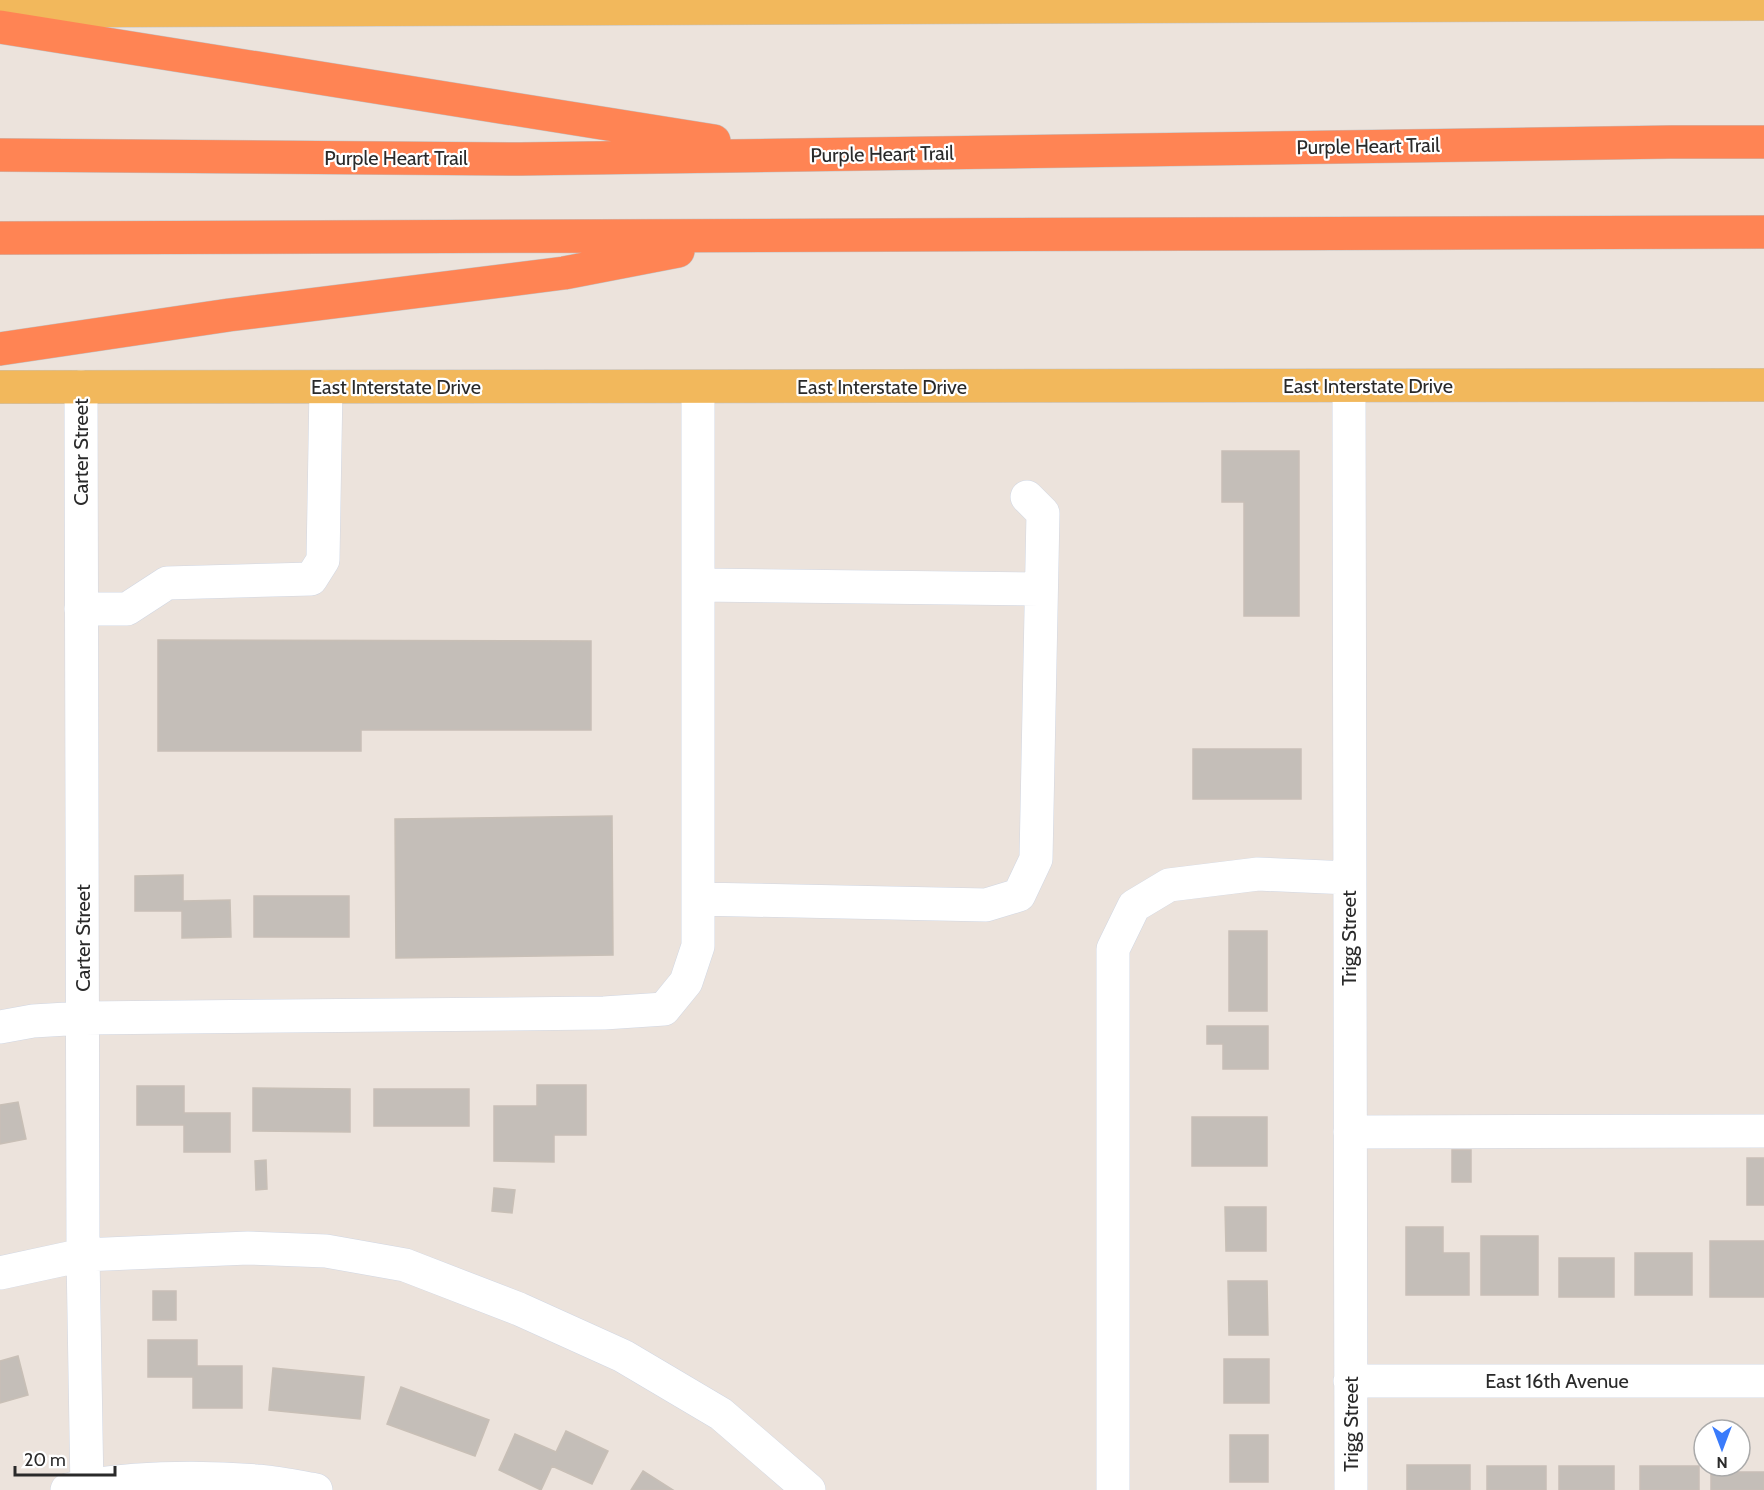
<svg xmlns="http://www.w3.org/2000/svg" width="1764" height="1490" viewBox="0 0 1764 1490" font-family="Cabin,sans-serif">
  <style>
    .building { fill: #c4beb8; stroke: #c8bfb6; stroke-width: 1.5 }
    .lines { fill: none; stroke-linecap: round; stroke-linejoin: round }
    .minor-casing { stroke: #d1d7e3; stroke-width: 34 }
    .major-casing { stroke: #c3c3c3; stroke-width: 34 }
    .highway-casing { stroke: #c3c3c3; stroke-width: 34 }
    .minor { stroke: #fff; stroke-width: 33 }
    .major { stroke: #f2b85c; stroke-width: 33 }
    .highway { stroke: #ff8454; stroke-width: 33 }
    .labels { text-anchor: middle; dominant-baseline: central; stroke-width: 4.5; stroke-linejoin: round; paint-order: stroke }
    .street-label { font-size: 20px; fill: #2a2a2a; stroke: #fff }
  </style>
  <rect width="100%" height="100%" fill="#ece3dc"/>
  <path class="building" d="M1222,451h77v165h-55v-114h-22z
    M158,640l433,1v89h-230v21h-203z
    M1193,749h108v50h-108z
    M612,816l1,139 -217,3 -1,-139z
    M183,875v26l47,-1 1,37 -49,1v-27h-47v-35z
    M254,896h95v41h-95z
    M1229,931h38v80h-38z
    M1207,1026h61v43h-45v-25h-16z
    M537,1085h49v50h-32v27l-60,-1v-55h43z
    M137,1086h47v27h46v39h-46v-27h-47z
    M253,1088l97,1v43l-97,-1z
    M374,1089h95v37h-95z
    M18,1102l8,37 -26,5v-39z
    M1192,1117h75v49h-75z
    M1452,1150h19v32h-19z
    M1747,1158h17v47h-17z
    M266,1160l1,29 -11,1 -1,-29z
    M494,1188l21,2 -3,23 -20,-2z
    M1225,1207h41v44h-40z
    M1406,1227h37v26h26v42h-63z
    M1481,1236h57v59h-57z
    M1710,1241h54v56h-54z
    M1635,1253h57v42h-57z
    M1559,1258h55v39h-55z
    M1228,1281h39l1,54h-39z
    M153,1291h23v29h-23z
    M148,1340h49v26h45v42h-49v-31h-45z
    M18,1356l10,39 -28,8v-42z
    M1224,1359h45v44h-45z
    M273,1368l91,9 -4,42 -91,-9z
    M401,1387l88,33 -14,36 -88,-32z
    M566,1431l42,20 -16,33 -40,-18 -11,24 -42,-20 16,-36 41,18z
    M1230,1435h38v47h-38z
    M1407,1465h63v25h-63z
    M1487,1466h59v24h-59z
    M1559,1466h55v24h-55z
    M1640,1466h59v24h-59z
    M643,1471l30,19h-42z
    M1711,1472h53v18h-53z"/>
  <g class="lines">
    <g class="minor-casing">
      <path id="minor" d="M1349,386l2,1104
        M81,387l2,868 4,235
        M698,585l342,4
        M81,609h46l40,-26 144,-4 12,-19 3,-173
        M698,899l288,6 33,-10 17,-36 7,-346 -16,-16
        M0,1027l33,-6 51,-3 520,-5 60,-4 22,-27 12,-36v-559
        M1350,1132l414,-1
        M0,1273l83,-18 165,-7 78,3 79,14 114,44 104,47 98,58 88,76
        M1350,1381h414
        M67,1490c56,-13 132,-14 190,-9 19,1 40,6 59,9
        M1113,1490v-541l21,-43 35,-21 89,-11 91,4"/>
    </g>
    <g class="major-casing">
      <path id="major" d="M0,11l1764,-7
        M0,387l1764,-2"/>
    </g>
    <g class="highway-casing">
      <path id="highway" d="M0,27l714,114
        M0,155l520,4 1151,-17h93
        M0,238l1764,-6
        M0,349l229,-34 335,-42 114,-22"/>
    </g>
    <use href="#minor" class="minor"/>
    <use href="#major" class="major"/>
    <use href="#highway" class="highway"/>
  </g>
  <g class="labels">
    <g class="street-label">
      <text transform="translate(1368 146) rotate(-1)">Purple Heart Trail</text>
      <text transform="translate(882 154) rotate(-1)">Purple Heart Trail</text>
      <text x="396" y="158">Purple Heart Trail</text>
      <text x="1368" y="386">East Interstate Drive</text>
      <text x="396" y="387">East Interstate Drive</text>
      <text x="882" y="387">East Interstate Drive</text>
      <text transform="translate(81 452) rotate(-90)">Carter Street</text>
      <text transform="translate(83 938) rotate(-90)">Carter Street</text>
      <text transform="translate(1349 938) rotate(-90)">Trigg Street</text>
      <text x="1557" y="1381">East 16th Avenue</text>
      <text transform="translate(1351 1424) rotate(-90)">Trigg Street</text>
    </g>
  </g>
  <g transform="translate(1722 1448) rotate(180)"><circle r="28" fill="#ffffff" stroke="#aaaaaa" stroke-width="1.5"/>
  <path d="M0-4.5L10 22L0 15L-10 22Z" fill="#3a7bfb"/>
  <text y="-9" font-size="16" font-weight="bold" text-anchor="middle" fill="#2a2a2a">N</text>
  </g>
  <path d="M15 1466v9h100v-9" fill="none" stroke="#2a2a2a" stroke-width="3"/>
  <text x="24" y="1466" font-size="18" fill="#2a2a2a" stroke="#ffffff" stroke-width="4.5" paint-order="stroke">20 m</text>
</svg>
